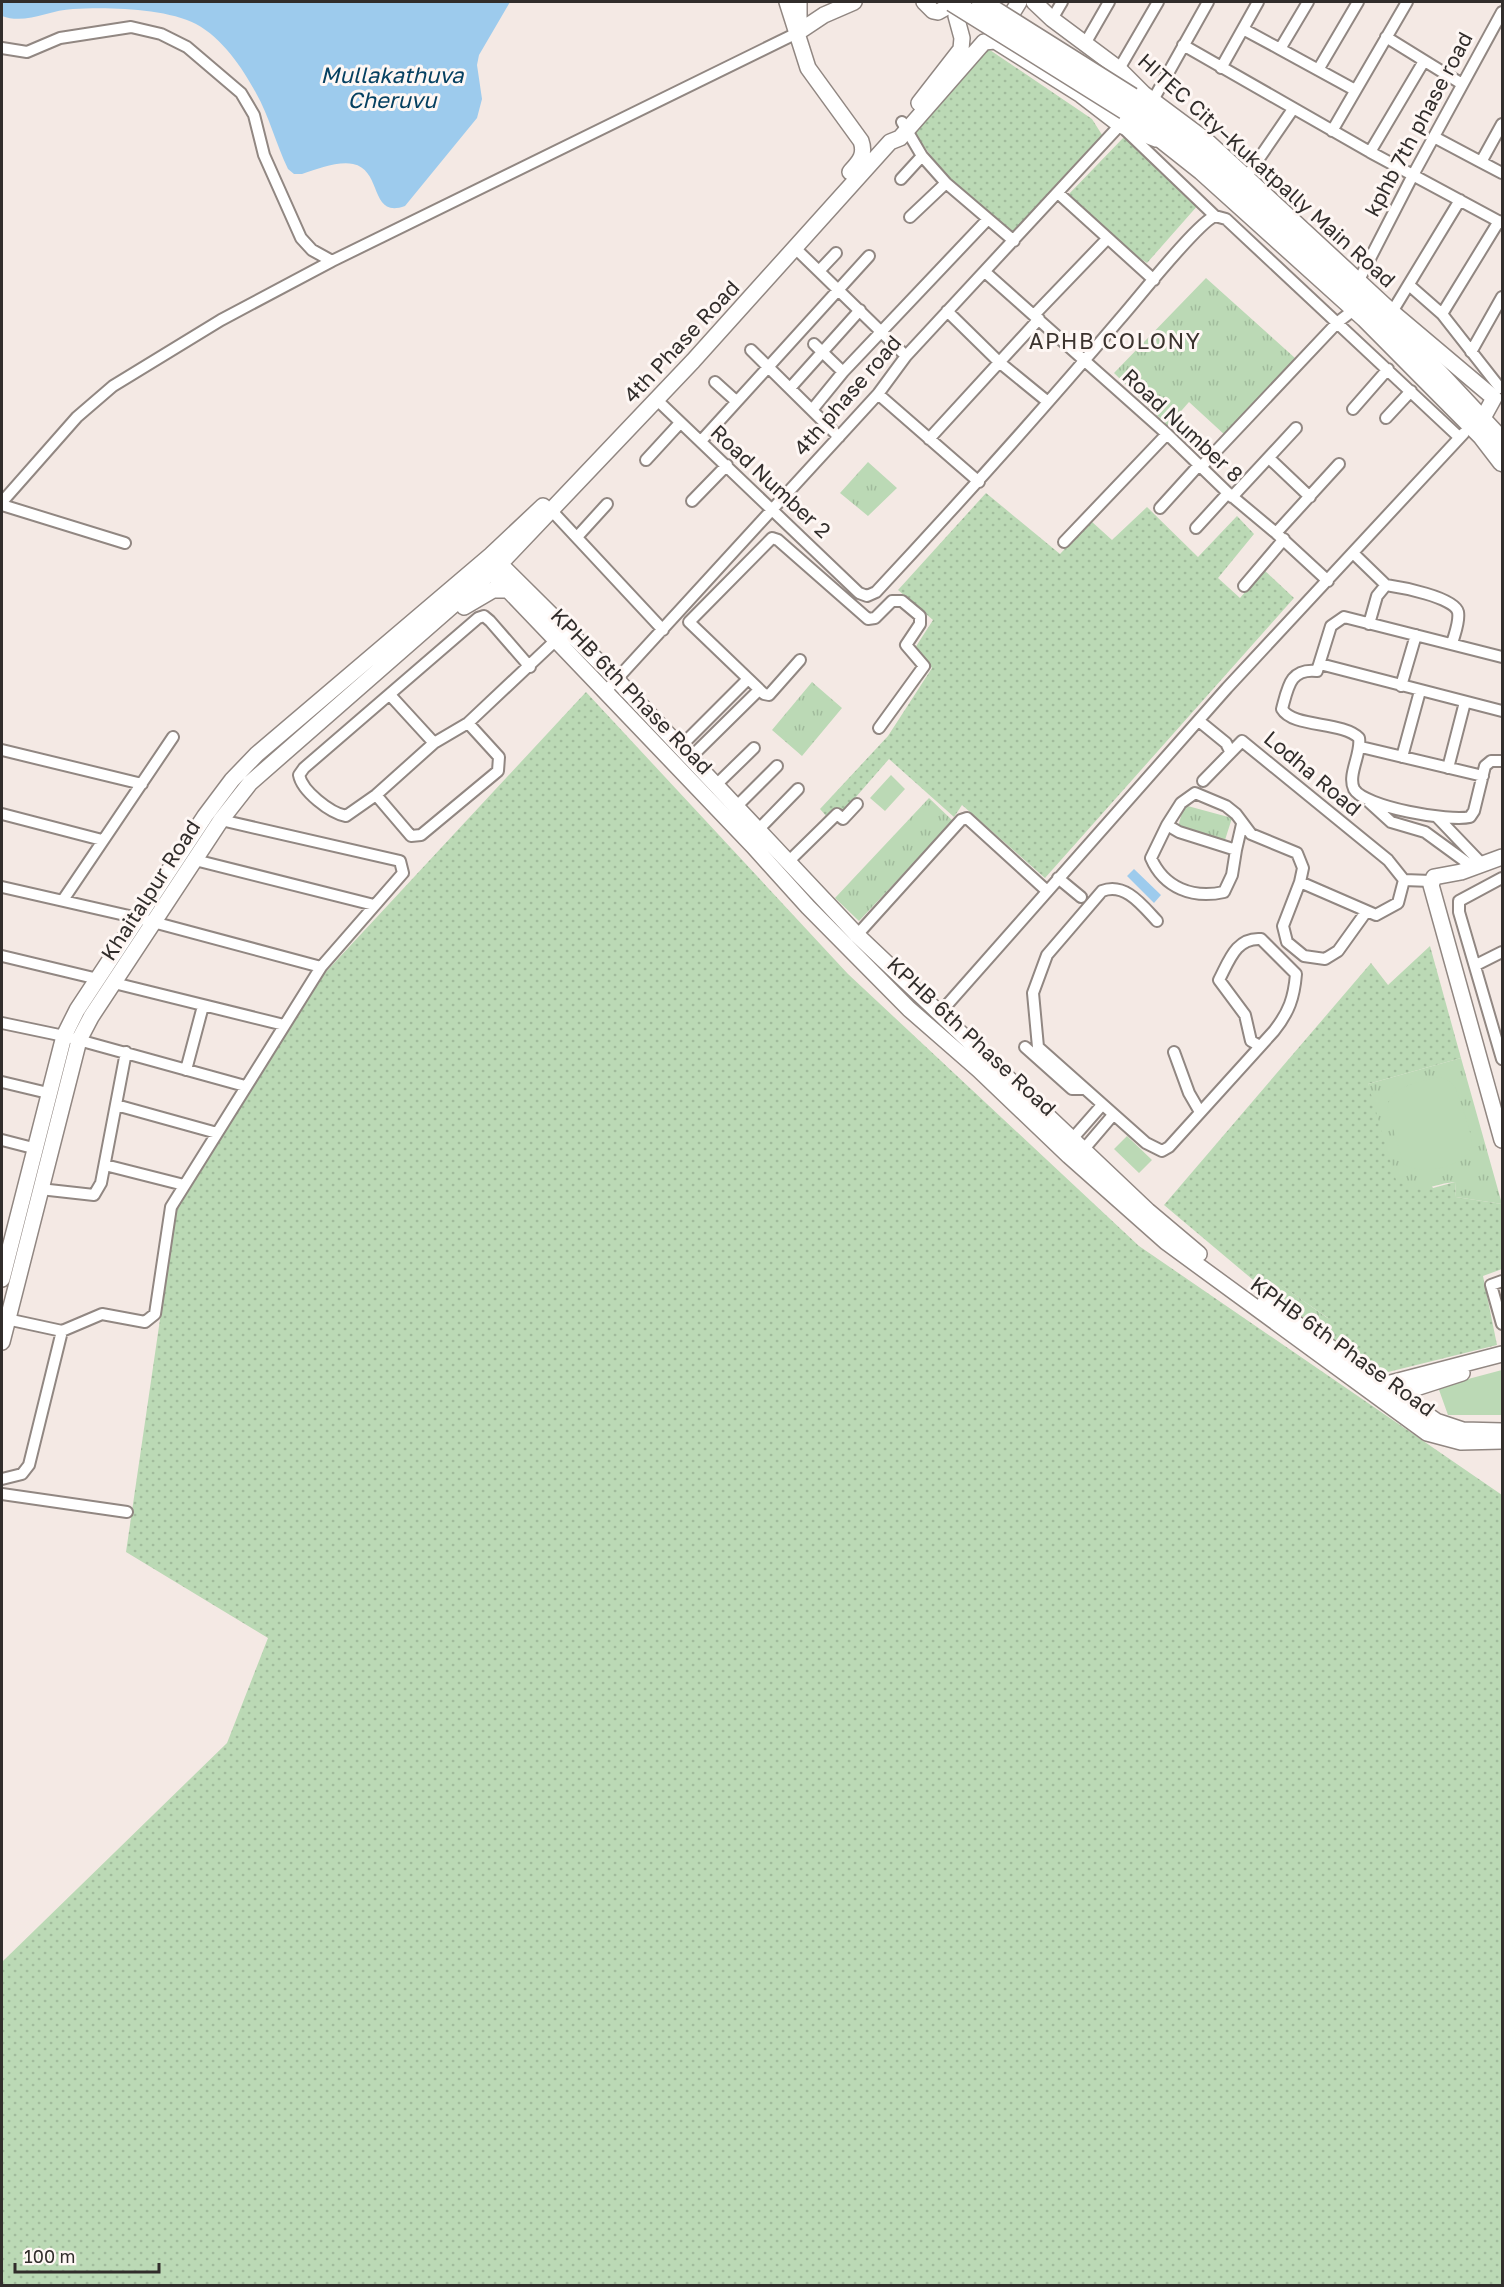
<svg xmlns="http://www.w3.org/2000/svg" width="1504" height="2287" viewBox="0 0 1504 2287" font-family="'Golos Text',sans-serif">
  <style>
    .grass { fill: url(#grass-dots) }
    .park { fill: url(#park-tufts) }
    .pitch { fill: #bbd9b5 }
    .water { fill: #9dcbed }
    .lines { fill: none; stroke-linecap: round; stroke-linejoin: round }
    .street-casing { stroke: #918782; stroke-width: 14 }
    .secondary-casing { stroke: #918782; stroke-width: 18 }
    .primary-casing { stroke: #918782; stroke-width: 21 }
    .street { stroke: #fff; stroke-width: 10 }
    .secondary { stroke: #fff; stroke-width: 15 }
    .primary { stroke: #fff; stroke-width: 18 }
    .primary-bridge-casing { stroke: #918782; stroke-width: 21; stroke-linecap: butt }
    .primary-bridge { stroke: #fff; stroke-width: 18 }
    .labels { text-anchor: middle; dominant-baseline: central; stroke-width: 6; stroke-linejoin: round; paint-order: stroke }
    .street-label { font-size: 21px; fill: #312d2b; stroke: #fef7f4 }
    .water-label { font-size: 22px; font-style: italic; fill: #054061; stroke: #fef7f4 }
    .neighbourhood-label { font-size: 22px; letter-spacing: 1.5px; fill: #3b332e; stroke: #fef7f4 }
  </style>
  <defs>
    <pattern id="grass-dots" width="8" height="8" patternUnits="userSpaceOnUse" patternTransform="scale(1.5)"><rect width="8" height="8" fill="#bbd9b5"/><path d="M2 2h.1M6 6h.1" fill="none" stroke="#a1bb9c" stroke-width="1.8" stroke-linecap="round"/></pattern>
    <pattern id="park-tufts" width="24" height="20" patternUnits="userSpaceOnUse" patternTransform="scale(1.5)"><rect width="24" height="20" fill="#bbd9b5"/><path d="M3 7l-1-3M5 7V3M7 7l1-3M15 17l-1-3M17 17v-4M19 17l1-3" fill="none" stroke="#a1bb9c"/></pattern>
  </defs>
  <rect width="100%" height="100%" fill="#f4e9e4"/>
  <path class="grass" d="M987,48l105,71 12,19 -89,97 -71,-62 -30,-40z
    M1124,137l75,67 -52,59 -21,-14 -59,-53z
    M986,493l74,61 31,-33 21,19 35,-33 51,50 39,-41 17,18 -36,44 22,20 24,-28 30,28 -249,280 -83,-73 -8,12 -65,-58 -47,54 -6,-4 -8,9 -8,-9 68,-73 44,-68 -17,-20 18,-28 -35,-30z
    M586,692l262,282 291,272 363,249v790l-1500,1v-324l225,-219 41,-105 -142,-86 50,-342 147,-235z
    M1430,946l31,112 -93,26 65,104 22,-6 1,15 46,7v65l-19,7 14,69 -117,29 -59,-44 7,-12 -49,-34 -8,11 -107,-90 207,-242 17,22z"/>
  <path class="park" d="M1206,278l89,80 -69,78 -37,-34 -21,24 -54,-53z
    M868,462l29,26 -29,28 -28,-23z
    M812,682l30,26 -40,48 -30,-26z
    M929,798l24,23 -94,100 -24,-23z
    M1184,805l48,13 -7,22 -47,-13z
    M1461,1058l41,146 -46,-7 -1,-15c-26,2 -33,15 -59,-2l-28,-96z
    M1278,1283l51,36 -8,11 -50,-35z"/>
  <path class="pitch" d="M891,775l14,14 -20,22 -15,-13z
    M1440,1077l11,5 5,7c4,14 18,45 15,58 -4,20 -54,30 -68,16l-16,-56c6,-23 34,-25 53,-30z
    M1127,1136l25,24 -13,13 -25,-24z
    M1502,1370v45h-54l-10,-28z"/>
  <path class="water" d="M2,2h508l-31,53 -2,10 5,34 -5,19 -72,88c-36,13 -22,-36 -52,-42 -15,-3 -36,5 -51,10h-8l-6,-5c-12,-25 -19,-53 -32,-76 -14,-26 -34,-55 -60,-69 -31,-16 -89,-17 -123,-15 -24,1 -48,16 -71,7z
    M1134,869l27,26 -7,8 -27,-27z"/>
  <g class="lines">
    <g class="street-casing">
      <path id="street" d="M1052,19l10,-17
        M1243,29l37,20 28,-47
        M1386,37l76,47
        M1086,42l23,-40
        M1183,45l187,107 54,-91
        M2,48l25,4 33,-14 71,-11 30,7 26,13 54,46 13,22 10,40 37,83 11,12 20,11
        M1280,49l75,41
        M1221,68l37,-66
        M1119,69l39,-67
        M1318,70l40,-68
        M1153,100l55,-98
        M902,122l20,34 24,27 68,58
        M1332,131l75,-129
        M1434,137l47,25 21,-38
        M1370,152l132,71
        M1481,162l21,11
        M1247,176l46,-67
        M901,179l21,-23
        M1058,193l96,87
        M910,217l36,-34
        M794,247l112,109
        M819,271l17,-18
        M985,272l182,162 61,59 48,40 52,48
        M1354,285l5,-5 54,-105 89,-163
        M1409,285l33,29 58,74
        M947,311l52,51 49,40
        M1392,312l68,-112
        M1442,314l57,-93
        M1034,315l73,-76
        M814,344l29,28
        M751,350l88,87
        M1471,352l31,-55
        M715,382l21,19
        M791,387l69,-77
        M878,394l101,88
        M656,399l203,194 8,3 9,-4c83,-89 164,-179 243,-272 17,-19 78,-97 96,-104l11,3 233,218
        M1353,409l35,-40
        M812,410l31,-38 145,-153
        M1386,418l25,-27
        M929,439l110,-120
        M701,441l168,-185
        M1269,458l41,39
        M646,460l34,-37
        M1201,467l137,-145 17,-13
        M1232,497l64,-69
        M692,501l35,-36
        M2,502l75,-85 36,-31 108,-66 111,-59 465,-228
        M2,505l123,38
        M1160,508l39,-43
        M552,511l111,119
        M1196,528l32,-35
        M1276,533l63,-69
        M577,537l30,-33
        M1064,542l103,-108
        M1353,553l33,32
        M1244,586l40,-47
        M1369,624l8,-28 9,-11c14,2 68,12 72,27 2,10 -4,23 -6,32
        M1502,657l-158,-40 -13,9 -14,45c-27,-3 -29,16 -35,38 11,19 60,12 77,29 3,15 -12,37 -5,51 10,18 96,33 116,28l4,-6 11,-45 6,-5h11
        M800,660l-31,35 -5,-1 -75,-72 83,-84 6,2 90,79 7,-1 17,-17h10l18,15v8l-14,21 18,21 -45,62
        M1320,664l182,47
        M530,667l-40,-46 -6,-5 -6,2 -174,150 -5,7c3,16 31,38 47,41l30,-21 58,-52 34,-20 87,-82
        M1401,686l15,-51
        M605,692l273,-298 28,-38 214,-231 95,91
        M390,695l44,48
        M1199,721l27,22 4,8
        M680,747l68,-68
        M1361,747l122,29
        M2,750l140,34
        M1402,757l18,-66
        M690,758l69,-68
        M1448,768l17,-66
        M1203,781l39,-40 146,119 16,20 27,1
        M716,785l38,-37
        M376,795l35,41 10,-1 77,-64 1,-14 -31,-34
        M1369,802l22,20 34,10 48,35
        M736,807l41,-41
        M2,814l100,26
        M1437,817l46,48
        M1242,824l-6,26 -57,-18 -12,-7 14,-22 14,-10 31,13 10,8 15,20 46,19 6,15 -3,14 76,33 22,-12 6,-23
        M1167,825l-16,33c13,30 42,41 73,34l8,-17 4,-25
        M758,830l40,-41
        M195,860l179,45
        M788,862l49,-48 6,5 14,-15
        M1058,878l23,19
        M1502,878l-43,23v11l43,147
        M1300,882l-17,44 4,16 17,14 21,3 13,-8 28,-39
        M2,887l136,31 183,49
        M63,900l110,-163
        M1157,921c-15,-16 -32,-39 -55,-30l-55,64 -14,38 5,54 108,96 16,8 7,-4 105,-116c15,-19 20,-33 22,-57l-35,-35c-25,-2 -32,22 -42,41l26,35 6,26 9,5
        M857,935l104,-115 6,-2 80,73
        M2,956l96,23
        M1476,965l26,-13
        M114,983l170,42
        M939,1014l288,-326 237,-255
        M2,1023l62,13 181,50
        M1025,1047l47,42h11
        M1174,1052l15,41 11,19
        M186,1070l17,-64
        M2,1082l46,11
        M116,1105l101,28
        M1073,1138l29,-33
        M2,1140l31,8
        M1084,1149l29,-34
        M105,1165l79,20
        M40,1189l54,6 7,-12 25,-131
        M1502,1281l-11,4 11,39
        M2,1318l60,13 40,-17 43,8 10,-8 16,-107 150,-240 82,-94 -3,-12 -179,-41
        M2,1479l20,-5 7,-9 33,-134
        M2,1494l125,18"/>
    </g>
    <g class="secondary-casing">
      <path id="secondary" d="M787,2l21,66 53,73c5,14 -2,21 -11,31
        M924,2l9,9 5,1 18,-10
        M1034,2l18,17 67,50 25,25 63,47 185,171 102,86 -11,20
        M799,28v-26
        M1003,28l16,-26
        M797,33l27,-18 30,-13
        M919,103l42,-54 1,-11 -6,-22 11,-14
        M493,557l124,123 240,255 291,276 51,43
        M486,567l267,279 55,61 101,102 70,61 90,86 97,86 261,191 34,9 41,-1
        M464,607l29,-17h14
        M1502,857l-41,15 -27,5 -3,8 71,255
        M2,1279l62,-243 13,-26 128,-194 27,-36 25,-26 234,-199 52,-49
        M1265,1302l171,119 27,9 39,1
        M2,1342l77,-302 12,-23 130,-197 29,-37 249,-218 194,-204 197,-219 10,-4 84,-96 11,-1 86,54 39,30 36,14
        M1375,1387l127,-33
        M1388,1397l74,-24"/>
    </g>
    <g class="primary-casing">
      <path id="primary" d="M1132,97l84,68 171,153 115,123
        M1125,110l77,61 163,147 117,118 20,26"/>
    </g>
    <use href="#street" class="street"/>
    <use href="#secondary" class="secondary"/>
    <use href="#primary" class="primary"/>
    <g class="primary-bridge-casing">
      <path id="primary-bridge" d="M952,2l173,108
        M981,2l151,95"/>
    </g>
    <use href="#primary-bridge" class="primary-bridge"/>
  </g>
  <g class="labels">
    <g class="street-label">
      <text transform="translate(1418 124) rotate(-62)">kphb 7th phase road</text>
      <text transform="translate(1267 170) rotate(42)">HITEC City–Kukatpally Main Road</text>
      <text transform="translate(681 341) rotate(-47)">4th Phase Road</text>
      <text transform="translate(847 395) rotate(-49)">4th phase road</text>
      <text transform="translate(1183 425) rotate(43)">Road Number 8</text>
      <text transform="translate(771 481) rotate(43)">Road Number 2</text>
      <text transform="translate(632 691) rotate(46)">KPHB 6th Phase Road</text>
      <text transform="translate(1313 773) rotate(40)">Lodha Road</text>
      <text transform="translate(150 890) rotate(-57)">Khaitalpur Road</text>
      <text transform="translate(972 1036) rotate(43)">KPHB 6th Phase Road</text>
      <text transform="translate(1343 1346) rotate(36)">KPHB 6th Phase Road</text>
    </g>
    <g class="water-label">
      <text x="392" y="74">Mullakathuva<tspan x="392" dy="25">Cheruvu</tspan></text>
    </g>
    <g class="neighbourhood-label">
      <text x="1115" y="340">APHB COLONY</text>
    </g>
  </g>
  <rect width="1504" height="2287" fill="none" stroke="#312d2b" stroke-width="6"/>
  <path d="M15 2263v9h144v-9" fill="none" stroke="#312d2b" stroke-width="3"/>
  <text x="24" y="2263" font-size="18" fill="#312d2b" stroke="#fef7f4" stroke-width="4.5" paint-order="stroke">100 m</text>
</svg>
